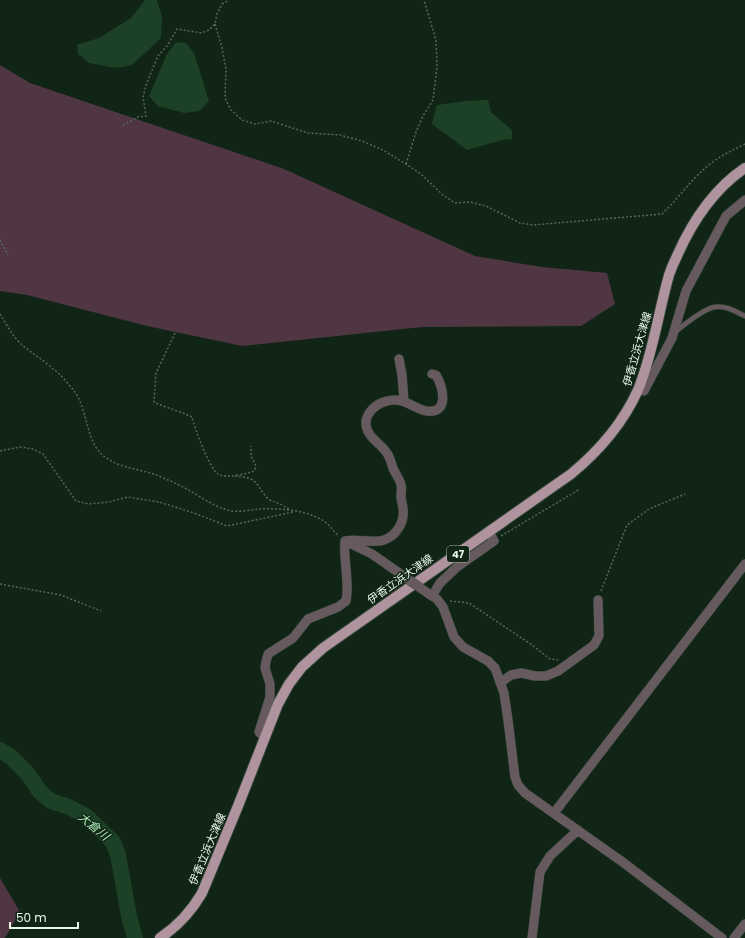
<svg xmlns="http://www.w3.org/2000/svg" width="745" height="938" viewBox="0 0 745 938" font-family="Poppins,'Noto Sans JP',sans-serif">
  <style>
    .green { fill: #503642 }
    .water { fill: #1d4126 }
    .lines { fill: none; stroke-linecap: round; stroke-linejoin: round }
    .river { stroke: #1d4126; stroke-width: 16 }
    .service-casing { stroke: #2e4233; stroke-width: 6 }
    .minor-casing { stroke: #2e4233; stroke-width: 10 }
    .primary-casing { stroke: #2e4233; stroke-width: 12 }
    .path { stroke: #556758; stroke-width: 1.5; stroke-dasharray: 2 2; stroke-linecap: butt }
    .service { stroke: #675a5f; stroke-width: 4.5 }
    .minor { stroke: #675a5f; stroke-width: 9 }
    .primary { stroke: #af949f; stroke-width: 10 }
    .minor-bridge-casing { stroke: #2e4233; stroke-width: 10; stroke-linecap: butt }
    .minor-bridge { stroke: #675a5f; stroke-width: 9 }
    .labels { text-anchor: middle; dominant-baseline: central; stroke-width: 3; stroke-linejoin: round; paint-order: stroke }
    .shield { fill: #102515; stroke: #a8b7aa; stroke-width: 1 }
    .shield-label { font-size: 10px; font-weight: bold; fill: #e9f6ea }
    .street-label { font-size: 11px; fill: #e9f6ea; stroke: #102515 }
    .water-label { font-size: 12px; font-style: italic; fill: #aae8b5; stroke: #102515 }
  </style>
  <rect width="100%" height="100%" fill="#102515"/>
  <path class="green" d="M0,65l30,18 254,86 191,87 67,11 65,6 8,31 -34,22 -159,1 -180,19 -95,-20 -120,-31 -27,-4z
    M0,878l20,34 -15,26h-5z"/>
  <path class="water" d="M145,0h12l5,17 -1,21 -29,27 -16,3 -27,-5 -11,-9 -1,-9 22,-7 32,-20z
    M176,42l10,1 8,10 15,48 -10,10 -15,2 -26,-7 -9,-10 18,-42z
    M488,100l3,12 21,18v9l-10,1 -35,10 -35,-26 5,-19 30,-4z"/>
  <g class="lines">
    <path class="river" d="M0,750l11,7 17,17 12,18 11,9 18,6 17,9 27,26 5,13 11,61 6,22"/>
    <g class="service-casing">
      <path id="service" d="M675,332c9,-7 29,-24 40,-25 10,-2 21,5 30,9"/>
    </g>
    <g class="minor-casing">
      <path id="minor" d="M399,359l3,16 2,26
        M639,389l5,2 28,-53 14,-47 40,-75 19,-16
        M345,541c13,-3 27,3 39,-1 12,-4 21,-18 19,-31 0,-4 -2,-8 -2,-12 0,-4 1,-9 0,-12 -1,-6 -6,-11 -8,-17 -2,-5 -3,-12 -7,-16 -6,-9 -16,-13 -19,-23 -2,-6 -1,-12 3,-17 7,-10 23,-15 35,-10 8,3 14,8 22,9 23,3 16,-25 9,-36l-4,-1
        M345,541l27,13 30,21
        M429,594l8,5 6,8 11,30 9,10 25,14 7,7 9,25 4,27 7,57 3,8 7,8 99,70 98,75
        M432,596l8,-13 17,-16 37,-26 -5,-9
        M500,683l11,-8 10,-2 14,3h11l12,-5 36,-26 5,-9 -1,-36
        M265,738l-6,-6 11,-35v-13l-5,-16 1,-6 2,-8 25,-16 15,-19 30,-12 8,-6c4,-19 -3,-40 -1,-60
        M554,813l191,-249
        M532,938l8,-66 10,-16 28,-26
        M734,938l11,-14"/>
    </g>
    <g class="primary-casing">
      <path id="primary" d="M160,938c18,-12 31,-26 42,-45l36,-87 40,-102 11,-20 13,-17 21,-19 248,-174c28,-23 52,-51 67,-84 3,-7 5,-14 7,-20 10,-31 15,-63 24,-95 2,-6 5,-13 8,-19 15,-34 37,-67 68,-88"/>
    </g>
    <path class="path" d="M215,24l7,24 4,21 -1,29 6,12 11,10 13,4 16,-3 37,12 32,2 22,6 21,9 23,14 15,10 22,21 12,8 15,-1 16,4 34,17 13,2 129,-11c17,-16 30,-36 48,-50 10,-8 23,-14 35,-20
      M123,125l15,-8 8,-1 -3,-19 3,-12 12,-29 9,-10 10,-17 25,4 7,-3 6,-6 2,-10 5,-10 7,-4
      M406,164l10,-32 7,-16 10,-16 4,-33 -1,-27 -12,-40
      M0,240l8,15
      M0,314c6,9 11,20 19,28 10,10 22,16 33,26 9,6 16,16 23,24 13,19 11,52 30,65 16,12 37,12 54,19 8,4 15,6 22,10 16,8 30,19 46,24 10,3 23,0 33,-1 19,-1 49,1 65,13 5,3 8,9 13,13
      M175,333l-19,40 -2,29c12,6 26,9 38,15 3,12 17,51 26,57 7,5 28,0 36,-3l2,-5 -5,-10v-10
      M0,451l20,-4 13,2 10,5 33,47 13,3 20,-2 19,-5 31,5 35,11 33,13 66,-14
      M235,476c5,1 12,1 16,3 9,5 11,16 19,21 8,4 11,3 20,10
      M501,536l79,-47
      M0,584l61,11 40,16
      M601,591l26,-66 22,-16 36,-15
      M450,601l19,2 63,42 18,14 8,1"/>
    <use href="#service" class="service"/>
    <use href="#minor" class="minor"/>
    <use href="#primary" class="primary"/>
    <g class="minor-bridge-casing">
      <path id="minor-bridge" d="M402,575l27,19"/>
    </g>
    <use href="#minor-bridge" class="minor-bridge"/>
  </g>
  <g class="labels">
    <rect class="shield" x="447" y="546" width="22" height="16" rx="3"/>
    <g class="shield-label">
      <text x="458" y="554">47</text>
    </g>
    <g class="street-label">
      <text transform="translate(637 349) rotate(-74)">伊香立浜大津線</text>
      <text transform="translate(400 579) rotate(-35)">伊香立浜大津線</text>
      <text transform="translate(207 849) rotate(-67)">伊香立浜大津線</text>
    </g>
    <g class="water-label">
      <text transform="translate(94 826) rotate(40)">大倉川</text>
    </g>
  </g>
  <path d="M10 922v6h68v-6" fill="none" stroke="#e9f6ea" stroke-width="2"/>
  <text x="16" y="922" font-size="12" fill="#e9f6ea" stroke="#102515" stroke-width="3" paint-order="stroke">50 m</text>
</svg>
